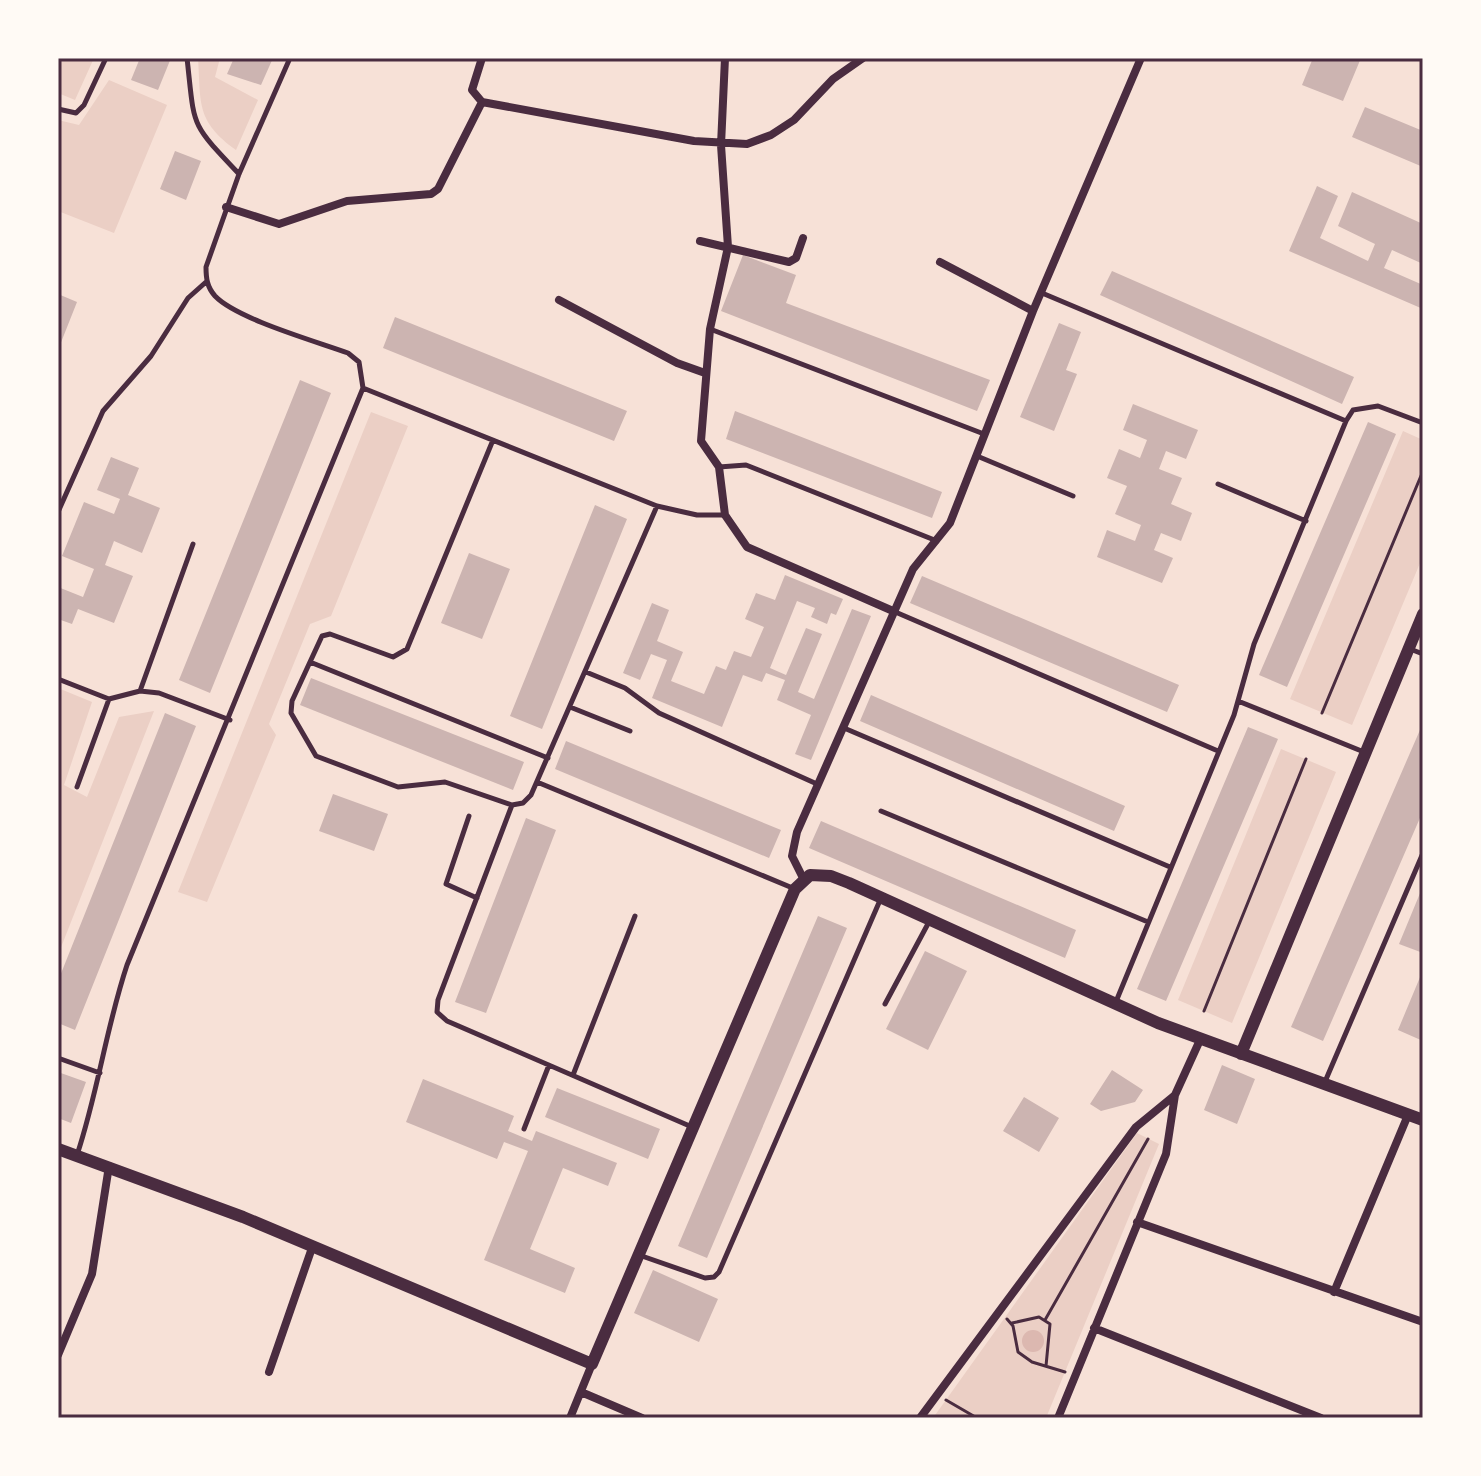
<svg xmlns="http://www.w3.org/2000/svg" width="1481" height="1476" viewBox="0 0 1481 1476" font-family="'Nunito Sans',sans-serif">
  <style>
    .green { fill: #ebcfc5 }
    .water { fill: #dcb8b0 }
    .building { fill: #ccb4b1 }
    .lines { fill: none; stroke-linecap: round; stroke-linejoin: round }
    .path { stroke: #4a2c40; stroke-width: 3 }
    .service { stroke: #4a2c40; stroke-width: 5 }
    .minor { stroke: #4a2c40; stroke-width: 8 }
    .tertiary { stroke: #4a2c40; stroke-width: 12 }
    .neatline { fill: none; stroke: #4a2c40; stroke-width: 3 }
  </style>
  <rect width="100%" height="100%" fill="#f7e1d7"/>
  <path class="green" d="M58,58h36l-19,42 -17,-7z
    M198,58h22l-5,19 43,23 -22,50c-40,-29 -35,-46 -38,-92z
    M109,80l58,25 -53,128 -56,-22v-91l21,5z
    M371,412l37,14 -77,190 -21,8 -41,100 7,11 -69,167 -29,-10z
    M1403,431l20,9v116l-71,169 -62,-26z
    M58,688l34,14 -28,83 23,12 32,-80 35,-6 -96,244z
    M1281,749l55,23 -104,251 -54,-23z
    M1137,1133l22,11 -113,274h-113z"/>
  <path class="water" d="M1022 1341a11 11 0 1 1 22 0a11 11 0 1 1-22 0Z"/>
  <path class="building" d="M140,58h31l-13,32 -27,-10z
    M234,58h39l-12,27 -34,-11z
    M1313,58h48l-18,43 -41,-16z
    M1365,107l58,24v36l-71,-30z
    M175,151l26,10 -15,39 -26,-11z
    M1317,186l21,10 -18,42 48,23 7,-17 -37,-18 14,-34 71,32v40l-31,-14 -8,18 39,17v24l-134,-58z
    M743,255l53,20 -10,28 204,77 -13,31 -256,-100z
    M1112,271l242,106 -12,27 -242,-109z
    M58,294l19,8 -19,48z
    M395,317l232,94 -13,30 -231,-93z
    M1059,323l22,9 -15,38 11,4 -23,57 -34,-14z
    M300,380l31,13 -121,300 -31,-13z
    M1133,404l65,26 -12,29 -20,-8 -7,18 23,9 -11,26 21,9 -11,28 -20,-8 -7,17 19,8 -11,25 -65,-26 10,-27 28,11 6,-16 -26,-11 12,-28 -20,-8 12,-29 21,9 7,-18 -24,-10z
    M735,411l207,81 -10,26 -206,-79z
    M1368,422l28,12 -109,253 -28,-12z
    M111,457l28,11 -11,27 32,13 -18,45 -28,-12 -9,24 28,11 -19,47 -36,-14 -6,15 -14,-5v-32l25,10 11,-28 -32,-13 22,-54 30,12 6,-15 -23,-9z
    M595,505l32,14 -85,210 -32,-13z
    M469,553l41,16 -28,70 -41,-16z
    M785,575l58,24 -7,16 -5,-2 -4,11 -16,-7 4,-9 -18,-7 -27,67 16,7 20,-47 16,6 -24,58 16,7 38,-90 19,7 -60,144 -16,-6 16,-39 -34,-15 8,-20 -19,-7 -4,9 -19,-7 -21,52 -70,-29 15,-38 -16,-6 -11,26 -17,-7 29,-70 17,7 -12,31 26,11 -12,29 33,13 12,-28 10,4 8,-19 17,6 13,-30 -19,-8 11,-26 19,7z
    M922,576l257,109 -12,27 -257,-109z
    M311,678l213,84 -11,28 -213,-85z
    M871,695l254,111 -11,25 -254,-110z
    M165,713l31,13 -121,304 -17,-7v-42z
    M1423,723v88l-100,230 -32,-14z
    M1248,727l30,12 -112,262 -29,-12z
    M566,741l215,89 -12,28 -214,-89z
    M333,794l55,20 -14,37 -55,-20z
    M526,818l30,12 -70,183 -31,-11z
    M821,821l255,109 -11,28 -256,-110z
    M1423,886v67l-24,-9z
    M818,916l29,12 -140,330 -29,-12z
    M925,951l42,20 -39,79 -42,-21z
    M1423,970v71l-25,-11z
    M1222,1065l33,14 -18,45 -33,-14z
    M1112,1070l31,20 -8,12 -34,9 -11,-7z
    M58,1072l28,10 -15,41 -13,-5z
    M423,1079l91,37 -6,15 24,10 4,-10 81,32 -9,23 -45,-18 -33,81 45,19 -10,25 -81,-33 44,-109 -24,-9 -7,17 -91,-37z
    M557,1088l103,41 -12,30 -103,-42z
    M1024,1097l35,21 -20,34 -36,-21z
    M653,1270l65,29 -19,43 -65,-29z"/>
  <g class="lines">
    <path class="path" d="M1322,713l101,-242
      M1204,1011l102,-252
      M1007,1319l6,7 5,26 14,10 33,10
      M1045,1320l103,-181
      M1012,1323l27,-6 11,7 -4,42
      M946,1400l31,18"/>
    <path class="service" d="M187,58c8,71 2,63 52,116
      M290,58l-51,116 -33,93c0,11 1,20 9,29 22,23 100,45 133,57l11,9 4,26 294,118 40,9h28
      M58,109l18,4 8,-8 22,-47
      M1042,293l304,128 7,-11 25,-4 45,17
      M710,329l274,105
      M493,440l-86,209 -14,8 -63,-23 -8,2 -30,65 -1,12 25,43 82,31 47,-5 67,23
      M977,456l96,40
      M719,467l27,-2 191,76
      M1218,484l88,37
      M657,506l-126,289 -8,8 -11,2 -74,195 -1,12 10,9 245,106
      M58,512l45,-101 48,-55 37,-58 18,-16
      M893,611l325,140
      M1410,649l13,5
      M310,662l238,96
      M586,672l39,16 34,25 158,71
      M58,679l51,20 31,-8 19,2 71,27
      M140,691l53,-147
      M1238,701l126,51
      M570,707l60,24
      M844,728l326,139
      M537,782l258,107
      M77,787l32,-88
      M881,811l267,111
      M469,816l-23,68 31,14
      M885,1004l45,-84
      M1115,1004l119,-289 20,-71 92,-223
      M58,1058l42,15
      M573,1075l62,-159
      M1324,1084l99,-231
      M524,1129l25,-64
      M77,1155c21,-63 29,-127 50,-190l236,-577
      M639,1255l66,23 9,-1 5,-5 162,-374"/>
    <path class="minor" d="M482,58l-10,32 10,12
      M725,58l-4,87 7,102 -18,82 -9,112 18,26 6,48 22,32 146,64
      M226,207l53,17 68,-23 84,-7 7,-5 44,-87 212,39 53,3 24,-9 23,-15 39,-41 30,-21
      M700,241l89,21 7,-4 7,-20
      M940,262l93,49
      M559,300l118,63 28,10
      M803,878l-11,-22 5,-24 116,-263 37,-46 83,-212 108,-253
      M1137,1222l286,100
      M1334,1292l74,-177
      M1094,1328l227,90
      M58,1355l34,-81 17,-108
      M269,1372l44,-127
      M581,1392l61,26
      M570,1418l22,-54
      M920,1418l216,-291 39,-32 25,-55
      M1058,1418l108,-264 9,-59"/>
    <path class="tertiary" d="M1241,1054l182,-440
      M58,1149l185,68 349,147 203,-475 15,-14 21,1 18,7 309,140 265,97"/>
  </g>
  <rect width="1481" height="1476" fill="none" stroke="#fffaf5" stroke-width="120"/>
  <rect x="60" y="60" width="1361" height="1356" class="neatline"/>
</svg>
